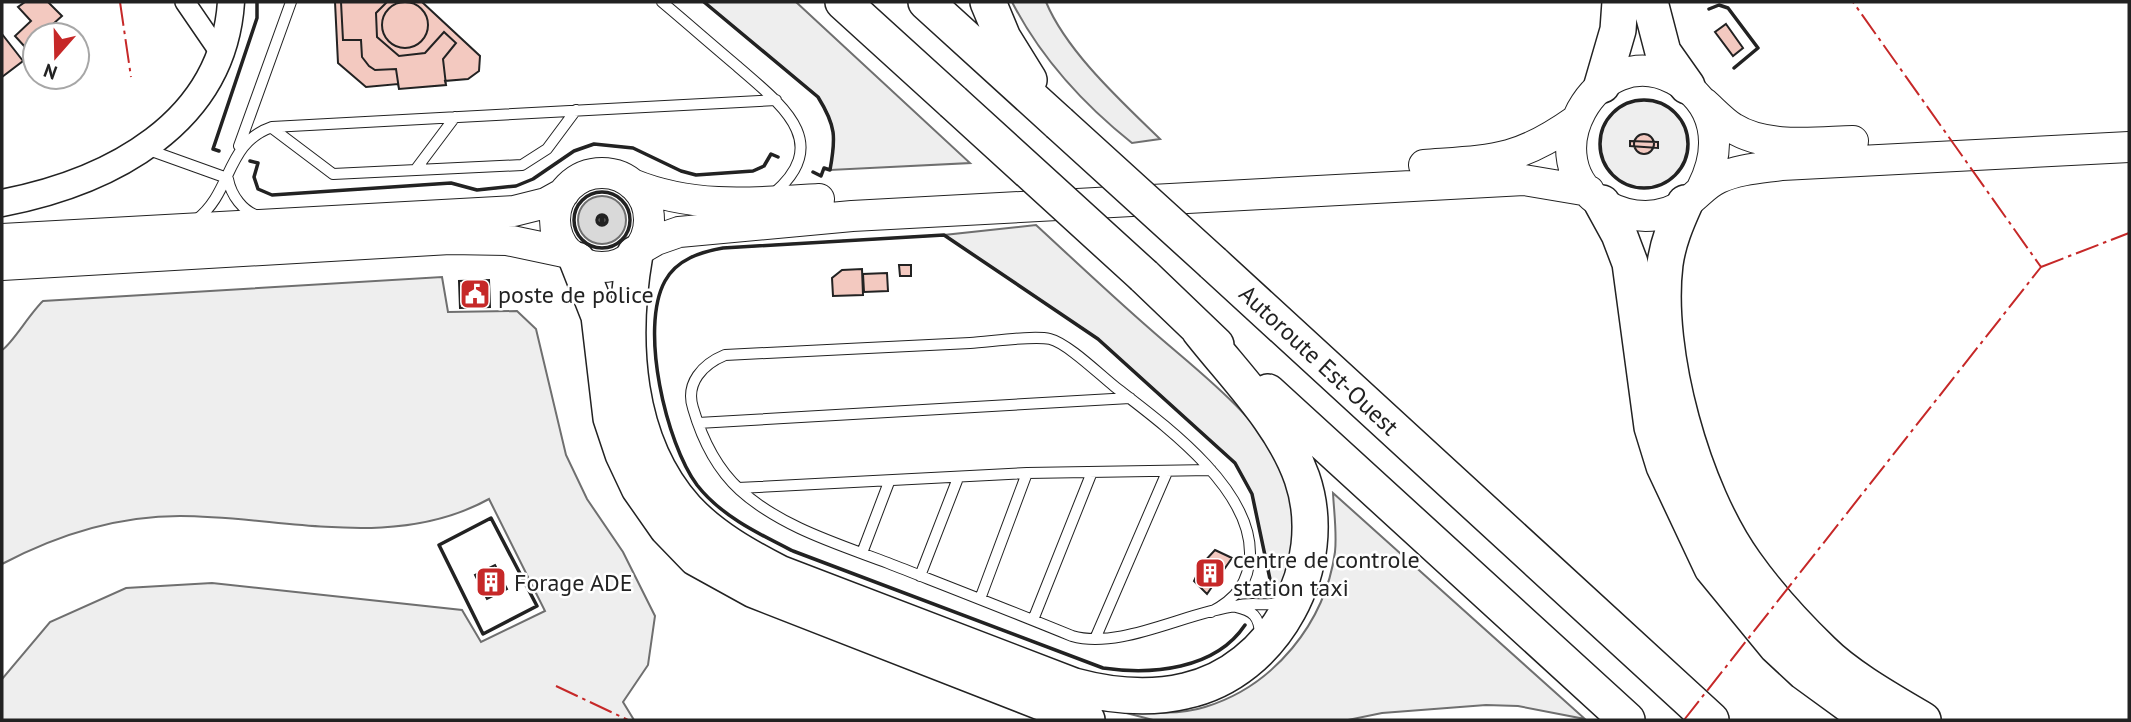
<svg xmlns="http://www.w3.org/2000/svg" width="2131" height="722" viewBox="0 0 2131 722" font-family="'PT Sans',sans-serif">
  <style>
    .green { fill: #eee; stroke: #6f6f6f; stroke-width: 2 }
    .water { fill: #d9d9d9; stroke: #6f6f6f; stroke-width: 2 }
    .building { fill: #f3c9c0; stroke: #222; stroke-width: 2 }
    .lines { fill: none; stroke-linecap: round; stroke-linejoin: round }
    .lane-casing { stroke: #222; stroke-width: 12 }
    .street-casing { stroke: #222; stroke-width: 22 }
    .secondary-casing { stroke: #222; stroke-width: 29 }
    .primary-casing { stroke: #222; stroke-width: 32 }
    .highway-casing { stroke: #222; stroke-width: 38 }
    .lane { stroke: #fff; stroke-width: 10 }
    .street { stroke: #fff; stroke-width: 19 }
    .secondary { stroke: #fff; stroke-width: 26 }
    .primary { stroke: #fff; stroke-width: 30 }
    .highway { stroke: #fff; stroke-width: 35 }
    .highway-bridge-casing { stroke: #222; stroke-width: 38; stroke-linecap: butt }
    .highway-bridge { stroke: #fff; stroke-width: 35 }
    .fence { stroke: #222; stroke-width: 2; stroke-dasharray: 9 3.5; stroke-linecap: butt }
    .wall { stroke: #222; stroke-width: 3.5 }
    .power { stroke: #c62828; stroke-width: 2; stroke-dasharray: 24 5 3.5 5; stroke-linecap: butt }
    .labels { text-anchor: middle; dominant-baseline: central; stroke-width: 5; stroke-linejoin: round; paint-order: stroke }
    .poi-label { font-size: 24px; fill: #222; stroke: #fff; text-anchor: start }
    .street-label { font-size: 24px; fill: #222; stroke: #fff }
  </style>
  <rect width="100%" height="100%" fill="#fff"/>
  <path class="green" d="M704,2h92l174,161 -140,7c6,-33 6,-44 -12,-73z
    M1012,2h34c21,50 75,99 114,137l-28,4c-49,-39 -91,-85 -120,-141z
    M1600 144a44 44 0 1 1 88 0a44 44 0 1 1-88 0Z
    M1036,225c38,35 75,70 114,104 46,41 116,91 138,152 12,34 8,82 -12,112l-11,1 6,-10 -19,-90 -17,-31 -137,-124 -154,-104z
    M442,277l6,35 69,-1 19,18 30,126 21,44 36,53 32,64 -7,49 -25,37 11,18h-632v-41l48,-57 76,-34 86,-5 250,27 19,32 64,-31 -56,-112c-96,53 -207,17 -309,17 -64,0 -123,19 -178,48v-214c10,-6 28,-37 41,-49z
    M1333,493l252,226 -67,-13 -32,-1 -104,8 -34,7h-195l-38,-10c29,2 62,6 90,-3 69,-21 120,-84 130,-155 2,-19 -1,-40 -2,-59z"/>
  <path class="water" d="M578 220a24 24 0 1 1 48 0a24 24 0 1 1-48 0Z"/>
  <path class="building" d="M25,2h23l14,14 -18,16 3,3h-12v23l-20,-22 16,-15 -13,-14z
    M335,2h87l58,54 -1,15 -11,8 -23,2 1,4 -47,4 -1,-5 -32,3 -28,-24z
    M341,2h46l-11,11 1,24 22,19 26,-3 19,-21 12,11 -13,16 3,26 -47,4 -3,-20 -21,1 -6,-4 -7,-9 -1,-17h-18z
    M382 25a23 23 0 1 1 46 0a23 23 0 1 1-46 0Z
    M1726,24l17,24 -10,8 -18,-24z
    M2,34l21,27 -21,16z
    M1634 144a10 10 0 1 1 20 0a10 10 0 1 1-20 0Z
    M1630,141l28,1v6l-28,-2z
    M899,265h12v11h-11z
    M862,269l1,26 -30,1 -1,-18 10,-8z
    M887,273l1,18 -24,1 -1,-18z
    M489,280l1,27 -30,1 -1,-27z
    M1215,550l17,8 -25,36 -13,-13 8,-17z
    M495,565l12,24 -20,10 -12,-24z"/>
  <g class="lines">
    <g class="lane-casing">
      <path id="lane" d="M662,2c25,21 50,43 75,64 42,37 98,76 36,128
        M272,128l61,46 189,-9 25,-16 29,-39
        M239,146l52,-144
        M149,150l78,28
        M416,169l39,-52
        M228,179c3,16 15,33 31,37
        M196,220c37,-28 29,-77 76,-93l504,-27
        M698,423l432,-25
        M738,488l289,-15 184,-3
        M862,553l27,-71
        M920,576l38,-98
        M980,599l47,-126
        M1236,607c17,4 23,9 24,27
        M1211,612c25,-13 38,-29 39,-58 1,-67 -87,-130 -136,-168 -15,-12 -47,-43 -64,-47 -17,-4 -61,3 -80,4 -82,4 -163,8 -245,12 -22,9 -40,28 -32,53 9,31 23,60 47,82 41,37 98,54 148,73 61,24 123,48 184,73 48,14 114,-24 164,-30 16,-5 33,2 45,-5
        M1033,620l59,-148
        M1095,639l72,-167"/>
    </g>
    <g class="street-casing">
      <path id="street" d="M185,2l37,54"/>
    </g>
    <g class="secondary-casing">
      <path id="secondary" d="M2,203c108,-21 221,-79 229,-201"/>
    </g>
    <g class="primary-casing">
      <path id="primary" d="M1704,103c9,8 19,19 29,25 33,21 83,14 120,13
        M1424,165c68,-5 93,-3 151,-44
        M555 220a47 47 0 1 1 94 0a47 47 0 1 1-94 0Z
        M632,184c61,25 122,19 187,15
        M1702,188c21,-41 16,-86 -28,-109 -78,-41 -146,83 -69,126 25,14 56,16 81,-2 12,-8 19,-19 33,-25 20,-9 42,-10 63,-13l347,-18
        M2,239l512,-28 32,-8 18,-10
        M637,251l19,-11 23,-8 173,-16 672,-36 65,11
        M2,265l448,-26 57,1 62,13"/>
    </g>
    <g class="highway-casing">
      <path id="highway" d="M843,2l110,100
        M926,2l133,121
        M988,2l15,36 26,42
        M1650,2l13,50 24,34
        M1602,85l16,-55 2,-28
        M1602,203l17,31 11,29 22,164 12,39 48,102 64,78 28,26 66,48
        M1685,203c-9,20 -17,39 -20,61 -11,88 28,227 80,299 22,31 49,61 77,88 26,26 69,50 101,69
        M635,254c-15,86 -10,187 51,255 26,28 60,47 93,64l295,113c37,10 73,14 111,5 90,-19 147,-126 117,-213 -19,-55 -67,-102 -103,-148
        M577,260l22,56 12,102 12,36 16,34 28,40 29,30 58,32 333,130
        M1213,263l498,457
        M1144,276l72,69
        M1268,392l359,328"/>
    </g>
    <use href="#lane" class="lane"/>
    <use href="#street" class="street"/>
    <use href="#secondary" class="secondary"/>
    <use href="#primary" class="primary"/>
    <use href="#highway" class="highway"/>
    <g class="highway-bridge-casing">
      <path id="highway-bridge" d="M953,102l191,174
        M1059,123l154,140"/>
    </g>
    <use href="#highway-bridge" class="highway-bridge"/>
    <path class="fence" d="M704,2l114,95c18,29 18,40 12,73l-6,-2 -3,8 -8,-4
      M219,151l-6,-2 44,-131v-16
      M250,161l8,2 -4,14 4,12 14,6 179,-12 26,7 39,-4 17,-7 41,-28 20,-7 39,4 48,23 15,4 57,-4 11,-5 7,-12 7,3
      M1245,625c-30,45 -94,50 -142,43l-310,-117c-34,-17 -72,-35 -96,-66 -31,-42 -58,-157 -32,-204 12,-22 36,-29 58,-33l221,-13 154,104 137,124 17,31 19,90 -6,10"/>
    <path class="wall" d="M704,2l114,95c18,29 18,40 12,73l-6,-2 -3,8 -8,-4
      M1709,9l10,-4 9,3 30,40 -24,20
      M1600 144a44 44 0 1 1 88 0a44 44 0 1 1-88 0Z
      M219,151l-6,-2 44,-131v-16
      M250,161l8,2 -4,14 4,12 14,6 179,-12 26,7 39,-4 17,-7 41,-28 20,-7 39,4 48,23 15,4 57,-4 11,-5 7,-12 7,3
      M574 220a28 28 0 1 1 56 0a28 28 0 1 1-56 0Z
      M597 220a5 5 0 1 1 10 0a5 5 0 1 1-10 0Z
      M601,216h2v7l-2,1z
      M491,518l46,88 -54,28 -44,-89z
      M1245,625c-30,45 -94,50 -142,43l-310,-117c-34,-17 -72,-35 -96,-66 -31,-42 -58,-157 -32,-204 12,-22 36,-29 58,-33l221,-13 154,104 137,124 17,31 19,90 -6,10"/>
    <path class="power" d="M120,2l11,75
      M2041,267l88,-34
      M556,686l72,34
      M1684,720l357,-453 -188,-265"/>
  </g>
  <defs>
    <g id="civic-square" transform="scale(1.575)"><rect x="-9" y="-9" width="18" height="18" rx="4" fill="#c62828" stroke="#fff"/><path d="M-.6-6.5H3V-4.5H.6V-3L4-1V1h2V6H-6V1h2V-1L-.6-3ZM-1.2 2.5V6h2.4V2.5Z" fill="#fff"/></g>
    <g id="building-square" transform="scale(1.575)"><rect x="-9" y="-9" width="18" height="18" rx="4" fill="#c62828" stroke="#fff"/><path d="M-4-6H4V6H1V3H-1V6H-4ZM-2.5-4.3h1.7v1.8h-1.7ZM.8-4.3h1.7v1.8H.8ZM-2.5-1h1.7V.8h-1.7ZM.8-1h1.7V.8H.8Z" fill="#fff"/></g>
  </defs>
  <g fill-rule="evenodd">
    <use href="#civic-square" x="475" y="294"/>
    <use href="#building-square" x="1210" y="573"/>
    <use href="#building-square" x="491" y="582"/>
  </g>
  <g class="labels">
    <g class="poi-label">
      <text x="498" y="294">poste de police</text>
      <text x="1233" y="559">centre de controle<tspan x="1233" dy="28">station taxi</tspan></text>
      <text x="514" y="582">Forage ADE</text>
    </g>
    <g class="street-label">
      <text transform="translate(1319 360) rotate(43)">Autoroute Est-Ouest</text>
    </g>
  </g>
  <rect width="2131" height="722" fill="none" stroke="#222222" stroke-width="7"/>
  <g transform="translate(56 56) rotate(200)"><circle r="33" fill="#ffffff" stroke="#a7a7a7" stroke-width="2"/>
  <path d="M0-5L12 26L0 18L-12 26Z" fill="#c62828"/>
  <text y="-10" font-size="19" font-weight="bold" text-anchor="middle" fill="#222222">N</text>
  </g>
</svg>
